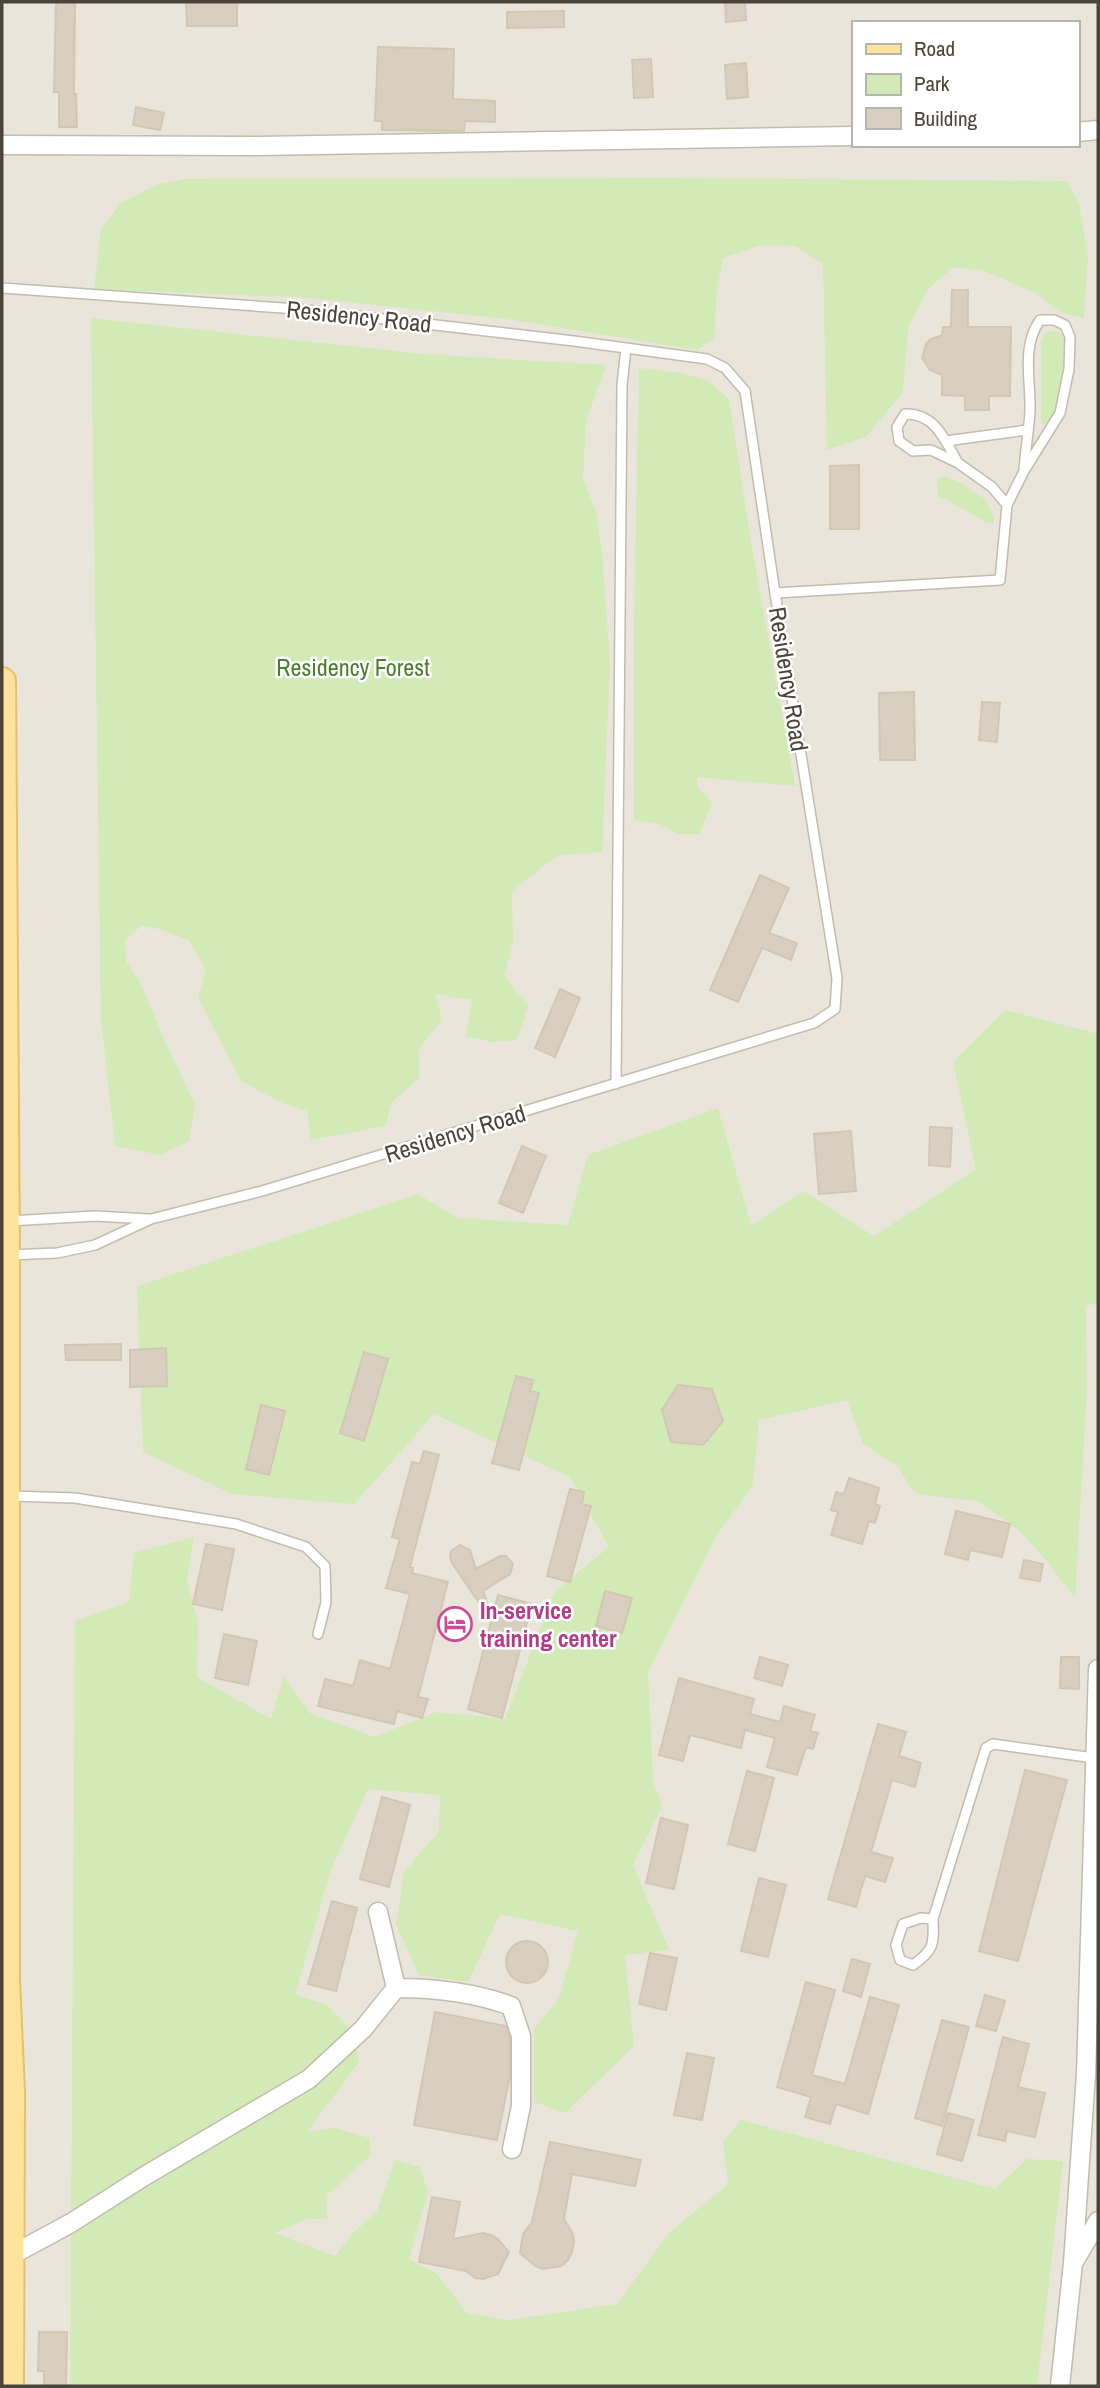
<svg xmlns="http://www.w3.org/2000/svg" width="1100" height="2388" viewBox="0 0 1100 2388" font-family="'Archivo Narrow',sans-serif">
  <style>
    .residential { fill: #eae5da; fill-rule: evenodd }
    .green { fill: #d2eab5 }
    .building { fill: #d8cfc1; stroke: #d3c7b4; stroke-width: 2 }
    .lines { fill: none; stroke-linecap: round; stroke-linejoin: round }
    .service-casing { stroke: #c2bbae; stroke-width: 12 }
    .minor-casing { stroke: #c2bbae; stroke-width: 21 }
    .primary-casing { stroke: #e6c16a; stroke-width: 30 }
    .service { stroke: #fff; stroke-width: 9 }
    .minor { stroke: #fff; stroke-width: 18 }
    .primary { stroke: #ffe39c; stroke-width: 26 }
    .labels { text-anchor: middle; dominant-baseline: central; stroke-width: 5; stroke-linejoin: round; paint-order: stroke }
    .street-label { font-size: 24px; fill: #4b4439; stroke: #fff }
    .park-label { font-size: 24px; fill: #4a7f2a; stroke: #fff }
    .hotel-label { font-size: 24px; font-weight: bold; fill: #b23c85; stroke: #fff; text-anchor: start }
  </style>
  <rect width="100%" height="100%" fill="#f6f3ec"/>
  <path class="residential" d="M2,2h1096v2384h-1096zM853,23h224v122h-224z"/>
  <path class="green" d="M669,178l398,3 12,23 9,53 -4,61 -23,-5 -25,-20 -55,-23 -28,-3 -25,22 -20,38 -5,65 -37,45 -39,13 -4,-186 -27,-18 -34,-1 -39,13 -6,31 -3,49 -16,12 -192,-31 -194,-21 -218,-9 7,-60 20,-26 35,-18 29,-6z
    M91,318l331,36 184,11 -20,56 -3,58 13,33 6,40 8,111 -8,189 -44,3 -46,36 1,52 -9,32 12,17 13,12 -12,36 -26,2 -25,-6 6,-36 -36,-6 6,26 -24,30 2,27 -28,25 -7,24 -74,14 -4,-29 -25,-8 -41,-22 -43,-83 8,-28 -17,-30 -30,-11 -18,-3 -16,14 1,21 15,23 23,56 31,64 -6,37 -29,14 -45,-9 -14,-126z
    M1050,331l9,1 6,7c-2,27 -1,61 -17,84l-5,1 -2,-6v-76l3,-8z
    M639,368l41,5 27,7 22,19 21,137 45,250 -98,-9v10l15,15 -13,32h-21l-18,-10 -26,-4v-202z
    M944,476l15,6 26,17 10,20 -2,4h-6l-37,-22 -12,-4 -1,-18z
    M1005,1010l93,24v269l-12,3 1,84 -12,208 -27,-35 -29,-33 -42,-29 -60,-7 -6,-6 -12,-20 -36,-24 -16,-44 -88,20 -6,65 -38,53 -67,134 5,109 9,25 -29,59 36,85 -44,5 9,91 -69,67 -31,-11v-73l25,-31 19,-67 -78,-17 -32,68 -49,-7 -23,-50 8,-53 35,-41 1,-36 -72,-6 -37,80 -36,126 32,10 28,28 4,29 -52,70 28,-4 34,10 2,17 -44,40v24h-20l-32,14 60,23 17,-22 25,-23 18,-51 25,7 8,26 -19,66 28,15 30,39 42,7 108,-16 52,-71 59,-49 -5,-42 18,-22 254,69 32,-30 36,2 -26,225h-967l5,-765 54,-19 5,-49 60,-16 -7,43 11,42 -1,55 74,42 13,-42 27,37 64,23 61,-25 69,7 50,-128 54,-44 -39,-70 -136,-63 -80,90 -122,-10 -89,-42 -6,-166 281,-92 39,24 111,7 20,-70 130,-47 33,118 52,-35 71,45 102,-67 -23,-107z"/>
  <path class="building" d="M56,2h19l-1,92h2l1,33h-18v-35h-5z
    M186,2h51v24h-50z
    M725,2h20l1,18 -20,2z
    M564,11v16l-57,1v-16z
    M378,47l76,2 -1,50 42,2v21l-30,-1 -1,10 -82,-1v-9h-7z
    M651,59l2,38 -19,1 -2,-38z
    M746,63l2,34 -21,2 -2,-34z
    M136,107l28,6 -4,17 -27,-5z
    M952,290h16v37h43l-1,69h-21v14h-24v-14l-23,-1v-20l-12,-5 -8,-12 4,-14 5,-5 11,-4 1,-8h8z
    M859,465v64h-29v-63z
    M914,692l1,68h-35l-1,-67z
    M982,702l18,1 -3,39 -18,-2z
    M760,875l29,13 -20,45 28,10 -6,17 -29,-12 -24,54 -28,-12z
    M560,989l20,9 -25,59 -20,-9z
    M930,1127l22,1 -2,39 -21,-2z
    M851,1131l5,60 -37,3 -5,-60z
    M522,1146l24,10 -23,57 -24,-10z
    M121,1344v16h-55l-1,-15z
    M166,1348l1,38 -37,1v-37z
    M364,1352l24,7 -24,82 -24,-8z
    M516,1376l17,4 -3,11 9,2 -20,77 -27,-7z
    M678,1385l34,4 11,32 -20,24 -32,-3 -9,-32z
    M261,1405l24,6 -16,64 -23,-6z
    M424,1451l15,4 -29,112 3,1 -1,5 36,9 -30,115 10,2 -6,19 -25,-7 -3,13 -76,-18 7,-27 28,7 7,-26 30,9 20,-75 -24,-6 14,-49 -8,-2 20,-75 8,2z
    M849,1478l30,10 -4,16 5,2 -5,17 -6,-2 -7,23 -31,-9 7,-23 -7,-2 5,-18 8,2z
    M570,1489l14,3 -2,12 9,2 -21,76 -23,-6z
    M956,1511l54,13 -8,33 -32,-7 -2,10 -23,-6z
    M206,1544l28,5 -12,61 -29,-6z
    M460,1545l10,5 6,19 24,-13h6l7,8 -3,10 -27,17 7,20 -4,2 -34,-50 -2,-6 1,-6z
    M1024,1560l19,4 -3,17 -20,-3z
    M605,1591l27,7 -10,35 -26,-7z
    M498,1595l34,9 -30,114 -34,-9z
    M224,1634l33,7 -9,44 -33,-7z
    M760,1657l28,8 -6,21 -28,-8z
    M1061,1657h18v32l-19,-1z
    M679,1678l75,21 -4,15 30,8 4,-16 31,9 -5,16 8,2 -5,16 -7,-2 -9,28 -30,-8 8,-29 -30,-8 -4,18 -51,-13 -7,26 -24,-6z
    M878,1724l28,8 -7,24 22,7 -6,24 -23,-7 -21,72 22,6 -8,24 -20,-6 -9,31 -28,-8z
    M1025,1770l42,10 -49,181 -39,-10z
    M747,1771l27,7 -19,73 -27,-7z
    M382,1797l28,8 -21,82 -29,-8z
    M661,1818l27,7 -14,64 -28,-6z
    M759,1878l27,7 -18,72 -27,-6z
    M332,1901l25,7 -21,83 -28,-7z
    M506 1962a21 21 0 1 1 42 0a21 21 0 1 1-42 0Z
    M650,1953l27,5 -11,52 -27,-6z
    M852,1959l18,5 -9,33 -18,-6z
    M806,1982l29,8 -23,85 33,9 25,-87 29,8 -31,109 -32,-10 -6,20 -25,-7 6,-20 -34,-10z
    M985,1995l20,6 -9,30 -20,-5z
    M435,2012l71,14 4,12v37l-13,65 -83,-15z
    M942,2020l27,7 -27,99 -27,-8z
    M1003,2037l26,7 -11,43 27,6 -10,44 -28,-6 -2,10 -27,-6z
    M687,2053l27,5 -12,62 -28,-5z
    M948,2113l26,7 -12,41 -25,-7z
    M550,2142l91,18 -6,26 -63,-12 -8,45 9,15 1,9 -2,9 -4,8 -7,6 -18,3 -8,-3 -15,-13 3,-19 9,-12z
    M432,2197l28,5 -7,37 30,-6 8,2 7,4 11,13 -11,22 -15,5 -8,-1 -9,-7 -47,-9z
    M39,2332h28l-1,54h-22v-15h-6z"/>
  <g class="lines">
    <g class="service-casing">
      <path id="service" d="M2,288l295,21 277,32 133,18 18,9 20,23 30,202 62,385 -2,31 -21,14 -552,168 -111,28 -56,26 -38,8 -49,2
        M946,441l81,-11
        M1007,505l17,-34 36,-58 9,-44 1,-32 -5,-12 -11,-5h-14c-19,27 -9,60 -10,91 -1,20 -5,40 -6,60
        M775,593l225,-13 7,-75 -15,-18 -34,-24 -27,-13 -18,1 -14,-10 -2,-14 8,-13c30,-1 40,26 53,49
        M616,1084l6,-699 4,-37
        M9,1221l86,-5 54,3
        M10,1496l65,2 161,26 70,23 19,19 1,36 -8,32
        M933,1919l-12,-1 -18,6 -7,21 4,15 13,5c21,-15 21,-20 20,-46l53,-171 7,-4 101,14"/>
    </g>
    <g class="minor-casing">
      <path id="minor" d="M1077,132l21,-2
        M2,145l256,1 595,-10
        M378,1912l18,76
        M10,2256l61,-33 72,-46 166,-98 54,-50 33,-41c40,0 77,4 115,18l10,30v70l-9,43
        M1075,2260l23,-39
        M1060,2386l13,-123 13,-189 12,-405"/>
    </g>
    <g class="primary-casing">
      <path id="primary" d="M2,681l4,574v725l5,112 -1,294"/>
    </g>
    <use href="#service" class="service"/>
    <use href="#minor" class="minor"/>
    <use href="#primary" class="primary"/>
  </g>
  <defs>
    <g id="hotel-ring" transform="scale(1.75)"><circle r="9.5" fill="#fff" stroke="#d1479c" stroke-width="1.5"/><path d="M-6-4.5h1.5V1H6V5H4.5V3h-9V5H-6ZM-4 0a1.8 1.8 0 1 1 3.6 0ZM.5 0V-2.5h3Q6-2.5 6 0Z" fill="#d1479c"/></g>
  </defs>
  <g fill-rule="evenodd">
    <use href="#hotel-ring" x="455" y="1624"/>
  </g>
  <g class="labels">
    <g class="street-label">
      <text transform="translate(359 316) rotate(6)">Residency Road</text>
      <text transform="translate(789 679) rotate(81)">Residency Road</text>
      <text transform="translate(455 1133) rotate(-17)">Residency Road</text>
    </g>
    <g class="park-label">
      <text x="353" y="667">Residency Forest</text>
    </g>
    <g class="hotel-label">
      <text x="480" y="1610">In-service<tspan x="480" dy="28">training center</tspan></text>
    </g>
  </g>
  <rect width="1100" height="2388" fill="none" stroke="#4b4439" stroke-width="7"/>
  <rect x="852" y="21" width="228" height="126" fill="#ffffff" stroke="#b7b4b0" stroke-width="2"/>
  <rect x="866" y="44" width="35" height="10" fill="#ffe39c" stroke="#b7b4b0" stroke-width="2"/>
  <text x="914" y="56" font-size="21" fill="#4b4439">Road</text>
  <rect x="866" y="74" width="35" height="21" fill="#d2eab5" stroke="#b7b4b0" stroke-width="2"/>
  <text x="914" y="91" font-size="21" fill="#4b4439">Park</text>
  <rect x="866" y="108" width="35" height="21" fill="#d8cfc1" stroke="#b7b4b0" stroke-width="2"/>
  <text x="914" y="126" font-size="21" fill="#4b4439">Building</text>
</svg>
